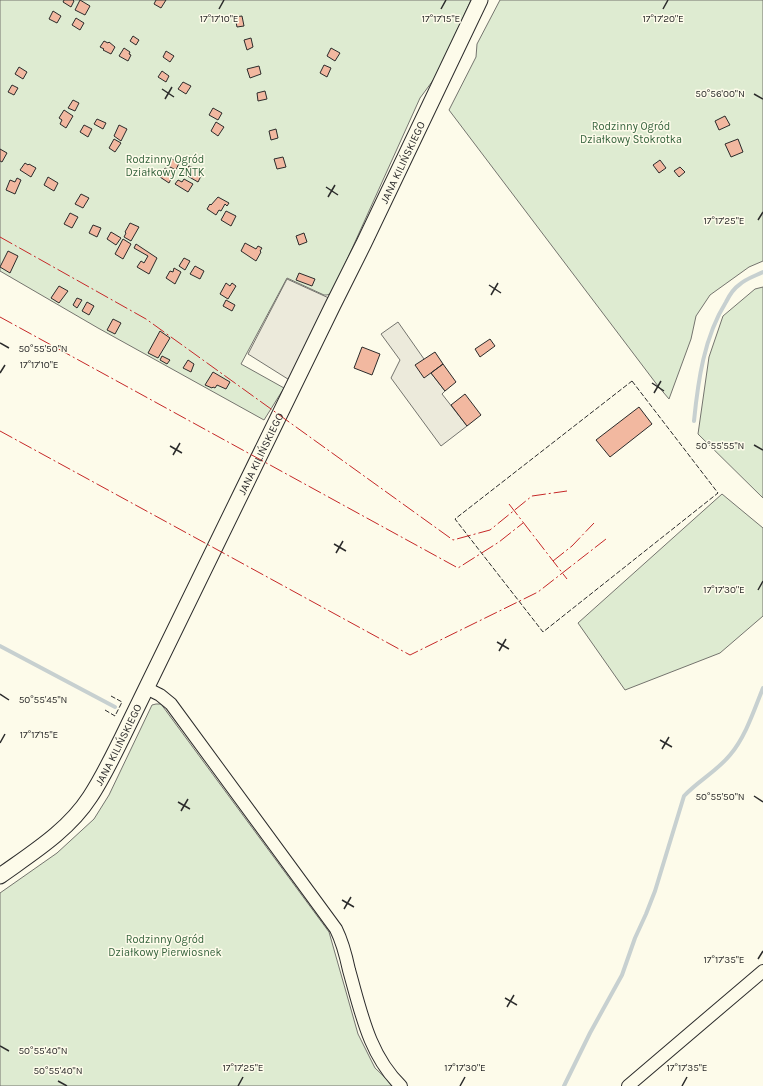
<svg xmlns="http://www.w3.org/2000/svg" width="763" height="1086" viewBox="0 0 763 1086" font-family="Karla,sans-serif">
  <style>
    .green { fill: #deebd1; stroke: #74746e }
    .parking { fill: #eceadb; stroke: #74746e }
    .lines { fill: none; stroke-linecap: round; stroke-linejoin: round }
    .stream { stroke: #c7d0d0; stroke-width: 4 }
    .building { fill: #f2b8a0; stroke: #2b2b2b }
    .minor-casing { stroke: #2b2b2b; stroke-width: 14 }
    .tertiary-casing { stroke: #2b2b2b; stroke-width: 17 }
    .minor { stroke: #fdfbea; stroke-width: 12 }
    .tertiary { stroke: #fdfbea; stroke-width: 15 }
    .fence { stroke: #2b2b2b; stroke-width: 1; stroke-dasharray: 5 2; stroke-linecap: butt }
    .power { stroke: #c62828; stroke-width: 1; stroke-dasharray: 14 3 2 3; stroke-linecap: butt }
    .ticks { fill: none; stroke: #2b2b2b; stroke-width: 1.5 }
    .labels { text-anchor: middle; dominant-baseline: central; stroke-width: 3; stroke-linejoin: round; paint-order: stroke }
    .park-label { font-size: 11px; fill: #34623c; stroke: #fdfbea }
    .street-label { font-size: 11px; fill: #2b2b2b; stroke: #fdfbea }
    .ticks-label { font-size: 10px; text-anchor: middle; fill: #2b2b2b; stroke: #fdfbea; stroke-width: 3; stroke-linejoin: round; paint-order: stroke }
  </style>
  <rect width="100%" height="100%" fill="#fdfbea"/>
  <path class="green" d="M0,0h471l-34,75 -17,23 -88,195 -5,2h-3l-37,-17 -46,86 43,24 -20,32 -166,-92 -98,-57z
    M500,0h263v261l-14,6 -39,28 -14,21 -5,23 -22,60 -11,-13 -209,-276 27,-53 1,-13z
    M763,287v211l-65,-64 11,-77 14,-41 32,-27z
    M722,494l41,34v88l-43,37 -95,37 -47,-67z
    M156,704h5l168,228 29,102 17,34 19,18h-394v-193l57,-40 37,-34 15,-24 43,-90z"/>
  <path class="parking" d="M287,279l44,20 -40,82 -43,-27z
    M398,322l26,37 7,14 14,18 -3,3 25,32 -26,20 -50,-68 9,-18 -19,-26z"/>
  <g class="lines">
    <path class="stream" d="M694,421c4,-40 10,-84 32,-119 3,-6 7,-13 13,-17 6,-6 16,-9 24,-13
      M0,646l115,61
      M564,1086l26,-53 32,-58 13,-37 11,-24 9,-23 29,-95c14,-15 33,-25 46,-41 16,-19 24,-45 33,-67"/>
  </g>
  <path class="building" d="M64,0h9l1,1 -3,6 -8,-5z
    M80,0l10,6 -5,9 -10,-5z
    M156,0h10l-5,8 -7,-4z
    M53,11l8,5 -4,7 -8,-4z
    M242,16l2,10 -7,1 -2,-10z
    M76,18l8,5 -4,7 -8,-5z
    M133,36l6,4 -3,5 -6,-4z
    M251,38l2,9 -6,3 -3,-10z
    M104,41l4,2 1,-1 6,5 -4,7 -8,-4 1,-1 -4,-2z
    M124,48l6,4 -1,2 2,1 -3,6 -9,-5z
    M331,48l9,5 -5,8 -8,-5z
    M166,51l8,5 -4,6 -7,-5z
    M324,65l7,3 -4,9 -7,-4z
    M259,66l2,8 -11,4 -3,-9z
    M19,67l8,5 -4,7 -8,-5z
    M162,71l7,5 -3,6 -8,-5z
    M183,82l8,4 -5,8 -8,-5z
    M12,85l6,3 -4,7 -6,-3z
    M265,91l2,8 -9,2 -1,-8z
    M73,100l6,3 -4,8 -7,-3z
    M213,108l9,5 -4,7 -9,-5z
    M64,110l9,6 -7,12 -6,-4 2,-4 -3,-2z
    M725,116l5,9 -11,5 -4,-9z
    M97,119l9,4 -3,6 -9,-5z
    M216,122l8,5 -6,9 -7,-5z
    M84,125l8,4 -4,8 -8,-5z
    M119,125l8,4 -6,12 -7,-5z
    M276,129l2,9 -7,2 -2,-9z
    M114,139l7,4 -6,9 -6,-4z
    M738,139l5,13 -12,5 -6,-13z
    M0,149l7,4 -5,9 -2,-1z
    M283,157l3,10 -9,2 -3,-10z
    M172,159l7,4 -3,7 -8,-4z
    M660,160l6,8 -7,5 -6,-8z
    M25,163l3,2 1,-1 7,4 -5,9 -11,-7z
    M189,166l12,5 -1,2 2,1 -4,8 -14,-8z
    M680,167l5,5 -6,5 -5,-6z
    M165,168l9,5 -5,10 -9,-6z
    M48,177l10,6 -4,8 -10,-6z
    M17,178l4,2 -6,14 -9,-4 4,-10 5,2z
    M184,179l9,5 -5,8 -13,-8 3,-4 4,2z
    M81,194l8,4 -6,10 -8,-4z
    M218,197l11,6 -2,3 -2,-2 -4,7 -2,-1 -3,5 -9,-6 3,-5 1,1z
    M226,211l10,5 -5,10 -10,-6z
    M70,213l8,4 -6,11 -8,-4z
    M130,223l9,4 -8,14 -7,-4 2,-4 -1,-1z
    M93,225l8,3 -4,9 -8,-4z
    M111,232l10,6 -5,7 -9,-6z
    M304,233l3,9 -8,3 -3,-9z
    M123,239l8,5 -8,15 -8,-5z
    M245,243l11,6 2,-3 4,2 -2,3 1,1 -5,9 -15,-10z
    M136,244l21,14 -8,16 -12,-7 4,-6 3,2 4,-7 -14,-8z
    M8,251l10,5 -8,17 -10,-6z
    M184,258l6,3 -5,9 -6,-4z
    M195,266l9,5 -4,8 -10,-5z
    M174,268l7,4 -6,12 -9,-6 4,-7 3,1z
    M299,273l16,6 -3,7 -16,-6z
    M226,283l4,3 2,-3 4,3 -8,13 -8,-5z
    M59,286l9,5 -9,12 -8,-5z
    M77,298l5,2 -5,8 -4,-3z
    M226,300l9,5 -3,6 -9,-5z
    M87,302l7,4 -5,9 -7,-4z
    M113,319l8,4 -6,11 -8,-4z
    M160,331l10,7 -12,20 -10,-5z
    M490,339l5,7 -15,11 -5,-8z
    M362,347l18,7 -8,21 -18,-7z
    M435,352l8,12 -19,14 -9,-13z
    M162,356l8,4 -3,4 -7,-4z
    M188,360l6,4 -3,8 -8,-4z
    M443,364l13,18 -11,9 -14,-18z
    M213,372l17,10 -4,7 -9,-4 -2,3 -2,-1 -1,1 -7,-3z
    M465,394l16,21 -14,11 -16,-21z
    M639,407l13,17 -42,33 -14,-17z"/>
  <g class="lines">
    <g class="minor-casing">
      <path id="minor" d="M146,688l14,7 11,9 165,225c7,14 10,27 13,41 12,42 20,85 52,116
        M628,1086l135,-115"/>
    </g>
    <g class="tertiary-casing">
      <g id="tertiary">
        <path id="s1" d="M0,876c32,-23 68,-45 90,-79 12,-18 22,-39 32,-59l211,-433 31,-62 116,-243"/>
      </g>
    </g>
    <use href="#minor" class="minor"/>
    <use href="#tertiary" class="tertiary"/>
    <path class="fence" d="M632,381l86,112 -175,139 -88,-113z
      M105,710l10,6 7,-14 -11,-6"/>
    <path class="power" d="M0,237l146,82 307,221 37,-10 42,-34 35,-5
      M0,317l458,251 41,-26 24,-19
      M0,431l410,224 128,-63 68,-53
      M509,504l58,75
      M553,561l19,-15 22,-23"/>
  </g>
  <path class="ticks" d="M219,9l5,-9M441,9l5,-9M663,9l5,-9M162,89l12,8M754,94l9,5M165,99l7,-12M326,187l12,8M328,197l7,-12M758,220l5,-8M489,285l12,8M491,295l7,-12M0,343l9,5M0,373l5,-8M652,383l12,8M654,393l7,-12M754,445l9,5M170,446l12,7M173,455l7,-12M334,544l12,7M336,553l7,-12M758,590l5,-9M497,642l12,7M499,651l7,-12M0,694l9,6M660,740l12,7M0,743l5,-9M662,749l7,-12M754,796l9,6M178,802l12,7M181,811l7,-12M342,900l12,7M344,909l7,-12M758,959l5,-8M505,998l12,7M507,1007l7,-12M0,1046l9,5M58,1081l9,5M238,1086l5,-9M460,1086l5,-9M682,1086l5,-9"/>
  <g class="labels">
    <g class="park-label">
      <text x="631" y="126">Rodzinny Ogród<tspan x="631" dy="13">Działkowy Stokrotka</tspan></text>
      <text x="165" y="159">Rodzinny Ogród<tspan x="165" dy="13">Działkowy ZNTK</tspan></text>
      <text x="165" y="939">Rodzinny Ogród<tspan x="165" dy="13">Działkowy Pierwiosnek</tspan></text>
    </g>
    <g class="street-label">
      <text stroke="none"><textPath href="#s1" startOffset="828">JANA KILIŃSKIEGO</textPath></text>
      <text stroke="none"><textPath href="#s1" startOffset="504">JANA KILIŃSKIEGO</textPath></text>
      <text stroke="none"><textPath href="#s1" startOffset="180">JANA KILIŃSKIEGO</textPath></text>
    </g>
  </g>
  <g class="ticks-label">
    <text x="441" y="22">17°17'15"E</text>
    <text x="219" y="22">17°17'10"E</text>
    <text x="663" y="22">17°17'20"E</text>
    <text x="720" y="97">50°56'00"N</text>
    <text x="724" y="224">17°17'25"E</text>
    <text x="43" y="352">50°55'50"N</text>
    <text x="39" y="368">17°17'10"E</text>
    <text x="720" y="449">50°55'55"N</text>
    <text x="724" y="593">17°17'30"E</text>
    <text x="43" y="703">50°55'45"N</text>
    <text x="39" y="738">17°17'15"E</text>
    <text x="720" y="800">50°55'50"N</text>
    <text x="724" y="963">17°17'35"E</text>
    <text x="43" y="1054">50°55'40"N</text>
    <text x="243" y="1071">17°17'25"E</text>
    <text x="465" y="1071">17°17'30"E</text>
    <text x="687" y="1071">17°17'35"E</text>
    <text x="58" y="1074">50°55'40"N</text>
  </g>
</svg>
